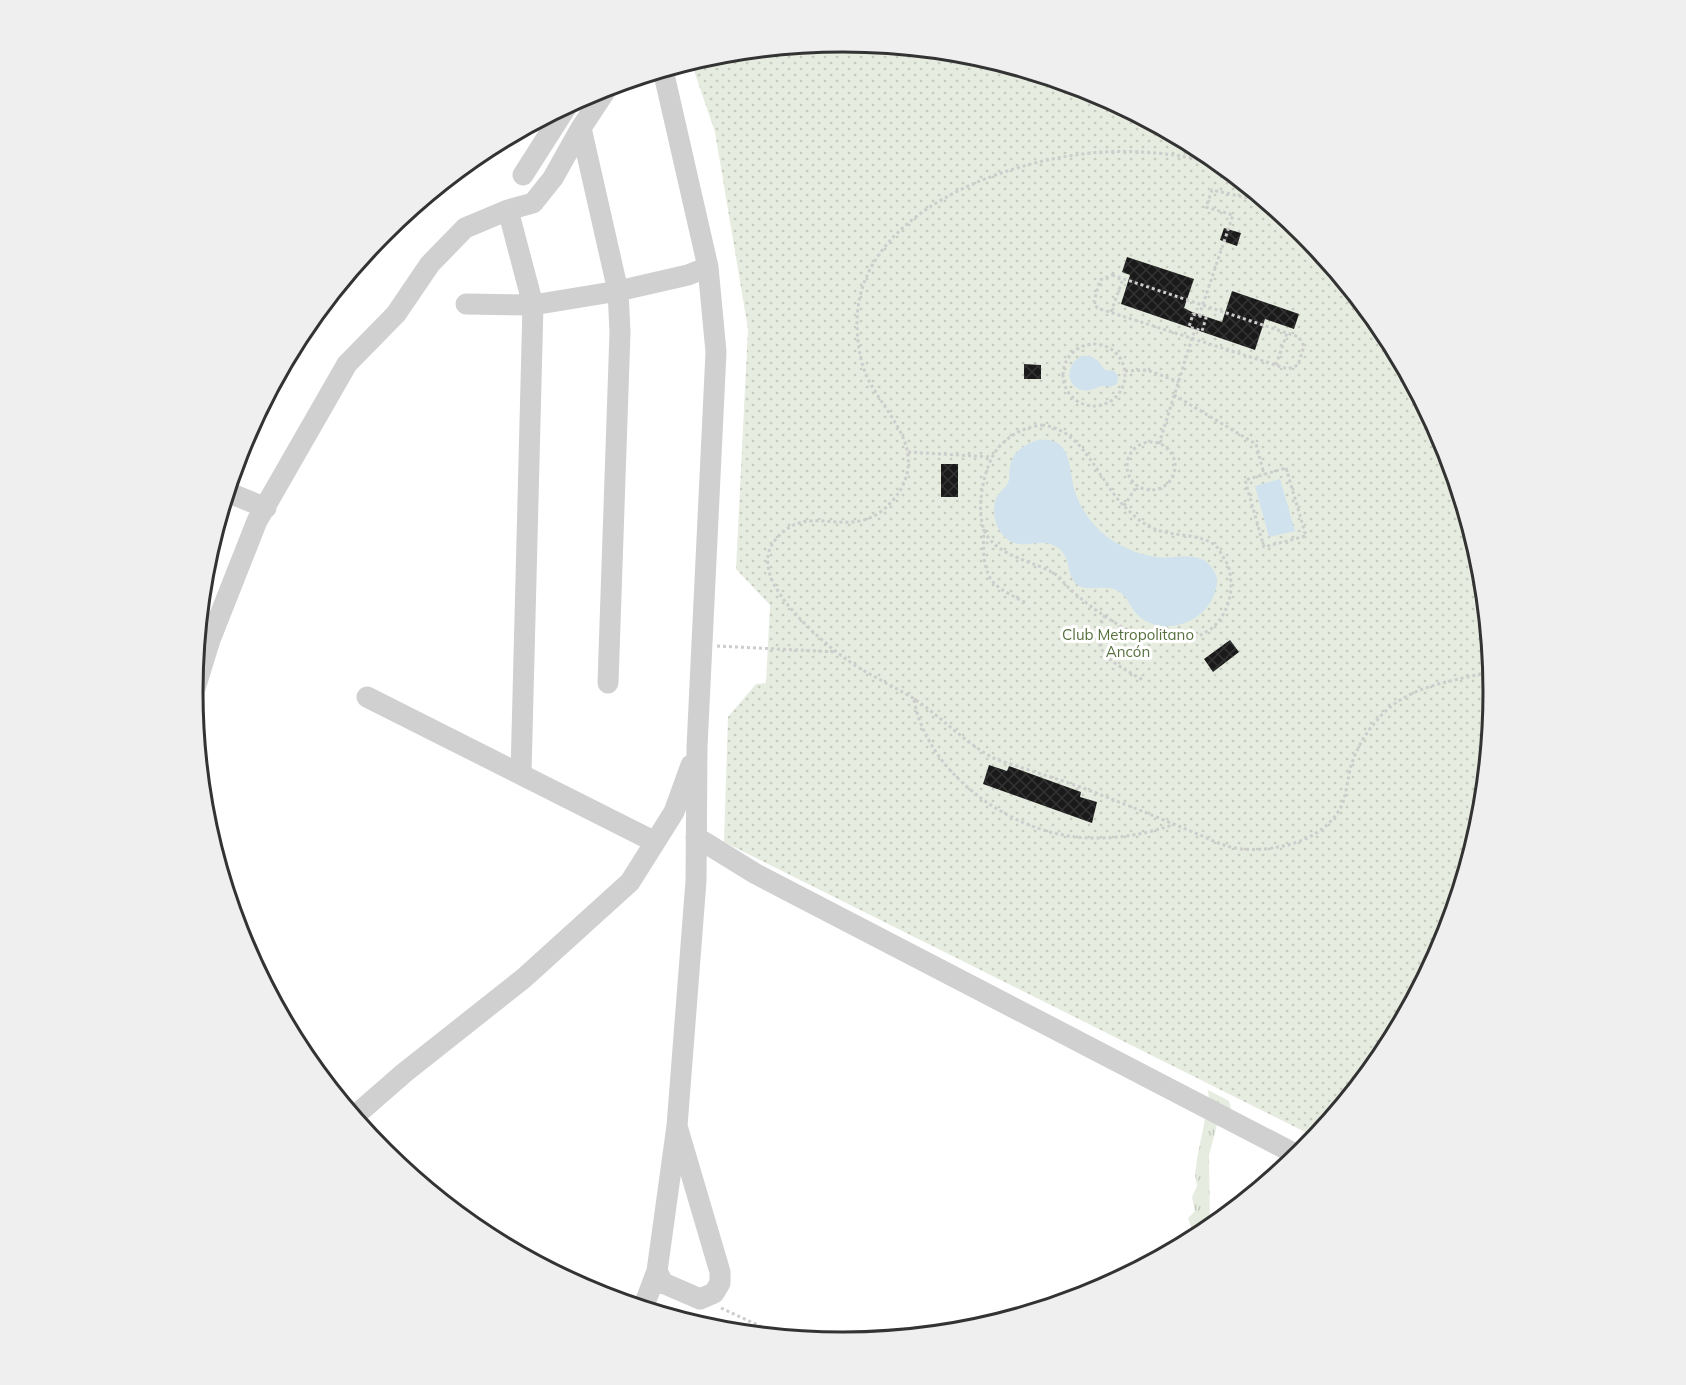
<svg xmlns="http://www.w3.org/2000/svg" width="1686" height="1385" viewBox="0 0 1686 1385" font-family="Mulish,sans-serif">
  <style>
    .grass { fill: url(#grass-tufts) }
    .park { fill: url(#park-dots) }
    .water { fill: #cfe2ee }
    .building { fill: url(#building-cross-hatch) }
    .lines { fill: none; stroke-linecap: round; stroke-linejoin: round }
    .path { stroke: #cdcdcd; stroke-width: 3; stroke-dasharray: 3 3; stroke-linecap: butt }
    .minor { stroke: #d0d0d0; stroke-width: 21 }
    .labels { text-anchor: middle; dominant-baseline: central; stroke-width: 6; stroke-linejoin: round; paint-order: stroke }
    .park-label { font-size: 15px; fill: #56703f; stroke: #fff }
    .rim { fill: none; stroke: #333; stroke-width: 3 }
  </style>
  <defs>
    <pattern id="grass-tufts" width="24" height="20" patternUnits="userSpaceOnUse" patternTransform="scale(1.5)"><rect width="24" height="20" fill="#e6ecdf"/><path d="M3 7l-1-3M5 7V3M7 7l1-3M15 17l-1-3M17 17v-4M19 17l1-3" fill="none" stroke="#c6cbc0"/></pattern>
    <pattern id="park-dots" width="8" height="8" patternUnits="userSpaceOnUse" patternTransform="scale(1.5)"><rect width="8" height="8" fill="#e6ecdf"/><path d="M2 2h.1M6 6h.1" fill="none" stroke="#c6cbc0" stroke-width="1.8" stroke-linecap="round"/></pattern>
    <pattern id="building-cross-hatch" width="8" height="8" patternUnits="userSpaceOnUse" patternTransform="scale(1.5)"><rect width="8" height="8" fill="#1a1a1a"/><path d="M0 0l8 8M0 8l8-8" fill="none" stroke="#333"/></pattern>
  </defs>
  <rect width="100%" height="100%" fill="#fff"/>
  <path class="grass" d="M1208,1090l21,11 2,8 -13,12 -9,34 1,73 -15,10 -7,-20 7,-7 -3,-14 5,-11 -2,-11 2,-16 12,-60z"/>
  <path class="park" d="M843,42l127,13 122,37 113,60 98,81 81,98 60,113 37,122 12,127 -12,127 -37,122 -60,112 -69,83 -591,-295 4,-125 28,-33 10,-1 4,-78 -34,-36 12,-240 -33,-197 -24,-70 25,-8z"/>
  <path class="water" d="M1081,356c13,-1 17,4 24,14l9,1 4,5 -1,8 -7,3c-13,-4 -16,6 -28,3 -18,-5 -15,-26 -1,-34z
    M1038,440c35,-4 30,29 37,52 6,19 21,38 38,49 13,8 28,14 43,16 20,3 46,-9 58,14 3,5 4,11 2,17 -7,33 -48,49 -75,30 -10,-7 -12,-21 -23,-27 -13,-8 -28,2 -40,-6 -13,-9 -5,-27 -21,-38 -19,-12 -38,8 -55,-13 -8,-10 -11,-28 -4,-39 4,-5 9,-8 11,-15 1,-4 0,-9 1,-13 2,-15 15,-23 28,-27z
    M1280,479l15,52 -26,6 -14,-51z"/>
  <path class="building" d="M1224,228l17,5 -4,13 -17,-6z
    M1127,257l67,22 -10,29 8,4 30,10 10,-31 67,23 -5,15 -29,-10 -10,31 -134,-46 9,-29 -8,-3z
    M1024,364l17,1v14h-17z
    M941,464h17v33h-17z
    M1230,640l9,12 -26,20 -9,-13z
    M989,765l18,6 2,-5 72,26 -1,5 17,5 -5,21 -109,-39z"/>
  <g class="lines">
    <path class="path" d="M1221,165c-38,-11 -79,-15 -118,-13 -92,6 -244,58 -246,169 0,17 2,35 8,51 15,38 60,70 37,115 -6,12 -18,24 -30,30 -35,16 -66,-13 -96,22 -8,9 -10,20 -7,32 7,32 63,81 92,98 17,10 35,19 52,29 26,17 48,41 75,57 9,6 21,8 32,12 27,9 54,17 81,28 29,11 58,23 87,35 13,5 26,12 39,16 15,5 36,4 51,1 25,-4 51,-17 63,-40 6,-12 6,-28 10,-41 7,-22 20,-42 37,-57 28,-25 69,-28 103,-38
      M1112,275l187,62 5,9 -6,19 -10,4 -191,-61 -3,-7 6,-21z
      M1111,312l12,-33
      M1193,314l13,4 -4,13 -13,-4z
      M1199,316l34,-101 -27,-8 6,-17 54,12
      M1063 375a31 31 0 1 1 62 0a31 31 0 1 1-62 0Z
      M1276,365l11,-32
      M1125,371l22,-1 32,12
      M1174,395l82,49 8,30
      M1417,399h3
      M1042,425c41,4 55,53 81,80 9,9 20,20 32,24 18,8 46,4 61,17 3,3 5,8 8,12 6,9 7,19 7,30 -1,14 -7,30 -19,40 -14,11 -34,15 -51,13 -29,-3 -69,-32 -90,-51 -6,-5 -10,-12 -16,-16 -21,-13 -52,-16 -67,-37 -15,-20 -5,-72 11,-90 12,-13 26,-20 43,-22z
      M1127 466a24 24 0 1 1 48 0a24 24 0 1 1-48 0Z
      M1159,444l36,-115
      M908,452l84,5
      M1286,468l20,68 -42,11 -19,-67z
      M1124,506l13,-20
      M984,529c-1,15 -2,40 9,53 8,9 23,15 33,21
      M1105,615c-20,38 10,48 38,65
      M717,646l120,6
      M914,700c13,71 91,129 162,137 32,3 65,-1 96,-12
      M721,1308l63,29"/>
    <path class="minor" d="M663,70l45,197 8,85 -19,395 -1,134 -19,245 -20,145 6,12 37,16 14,-6 6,-10v-11l-43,-146
      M581,128l37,163 2,41 -12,351
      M523,175l44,-69
      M508,210l25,95 -12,469
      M466,304l67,1 85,-14 70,-16 20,-8
      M227,492l39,16
      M193,695l17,-55 47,-119 90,-157 49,-50 34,-50 35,-36 43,-18 25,-7 20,-25 28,-50 27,-41
      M367,697l288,145
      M696,837l60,37 543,282
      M355,1119l2,-5 47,-41 120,-95 106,-96 44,-70 17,-47
      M643,1308l14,-37"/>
  </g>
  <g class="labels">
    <g class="park-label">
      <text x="1128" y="634">Club Metropolitano<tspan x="1128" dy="17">Ancón</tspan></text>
    </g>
  </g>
  <path d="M0 0H1686V1385H0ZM203 692a640 640 0 1 1 1280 0a640 640 0 1 1-1280 0Z" fill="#efefef" fill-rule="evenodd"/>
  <path class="rim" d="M203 692a640 640 0 1 1 1280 0a640 640 0 1 1-1280 0Z"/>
</svg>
